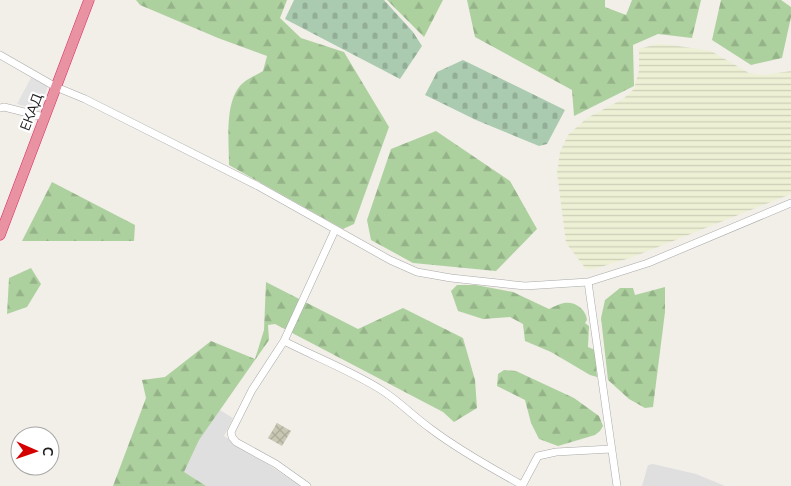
<svg xmlns="http://www.w3.org/2000/svg" width="791" height="486" viewBox="0 0 791 486" font-family="Mulish,sans-serif">
  <style>
    .residential { fill: #e0dfdf }
    .construction { fill: url(#construction-cross-hatch) }
    .farmland { fill: url(#farmland-rules) }
    .forest { fill: url(#forest-firs) }
    .cemetery { fill: url(#cemetery-stones) }
    .parking { fill: #e2e2e2 }
    .lines { fill: none; stroke-linecap: round; stroke-linejoin: round }
    .minor-casing { stroke: #a9a9a9; stroke-width: 8 }
    .highway-casing { stroke: #dc2a67; stroke-width: 11 }
    .minor { stroke: #fff; stroke-width: 7 }
    .highway { stroke: #e892a2; stroke-width: 10 }
    .labels { text-anchor: middle; dominant-baseline: central; stroke-width: 4.5; stroke-linejoin: round; paint-order: stroke }
    .street-label { font-size: 14px; fill: #222; stroke: #fff }
  </style>
  <defs>
    <pattern id="construction-cross-hatch" width="8" height="8" patternUnits="userSpaceOnUse" patternTransform="scale(1.25)"><rect width="8" height="8" fill="#c7c7b4"/><path d="M0 0l8 8M0 8l8-8" fill="none" stroke="#abab9a"/></pattern>
    <pattern id="farmland-rules" width="6" height="5" patternUnits="userSpaceOnUse" patternTransform="scale(1.25)"><rect width="6" height="5" fill="#eef0d5"/><path d="M0 2.5h6" fill="none" stroke="#ccceb7"/></pattern>
    <pattern id="forest-firs" width="22" height="20" patternUnits="userSpaceOnUse" patternTransform="scale(1.25)"><rect width="22" height="20" fill="#add19e"/><path d="M5 1l3.5 6h-7zM16 11l3.5 6h-7z" fill="#95b388"/></pattern>
    <pattern id="cemetery-stones" width="16" height="16" patternUnits="userSpaceOnUse" patternTransform="scale(1.25)"><rect width="16" height="16" fill="#aacbaf"/><path d="M2 7V4a2 2 0 0 1 4 0v3zM10 15v-3a2 2 0 0 1 4 0v3z" fill="#92ae96"/></pattern>
  </defs>
  <rect width="100%" height="100%" fill="#f2efe9"/>
  <path class="residential" d="M213,406l20,12 -9,18 77,50h-98l-22,-14z
    M653,464l43,10 29,12h-83l6,-21z"/>
  <path class="construction" d="M277,423l14,8 -9,15 -14,-8z"/>
  <path class="farmland" d="M657,44l15,1 39,6 38,22 14,2 28,-4v123l-158,63 -39,12h-8l-20,-26 -9,-70 3,-21 8,-17 19,-17 36,-19 11,-10 5,-19v-21z"/>
  <path class="forest" d="M136,0h151l-7,18 21,20 43,14 45,75 -35,97 -11,5 -114,-64c0,-23 -5,-66 14,-82 5,-5 14,-8 20,-12l4,-15 -49,-18 -78,-33z
    M387,0h56l-19,37z
    M467,0h138v7l21,8 6,-15h69l-9,38 -34,-4 -25,11 1,41 -60,30 -2,-26 -97,-53z
    M721,0h60l10,7v10l-9,41 -31,7 -39,-25z
    M436,131l74,50 27,48 -41,42 -83,-8 -42,-23 -4,-20 24,-71z
    M52,182l83,43 -1,16h-112z
    M31,268l10,16 -14,23 -20,7 2,-36z
    M266,282l92,47 45,-21 60,30 12,42 2,28 -23,14 -11,-10 -168,-88 -7,1 1,15 -70,100 -15,32 22,14h-93l33,-88 -4,-18 23,-3 46,-36 44,18 9,-29z
    M457,285h19l37,7 36,17c4,-2 10,-5 15,-6 11,-2 22,6 23,17l-2,3 4,3 -1,21 7,3 2,27 -7,-2 -39,-23 -26,-11 -2,-17 -13,-7 -27,2 -25,-8 -7,-20z
    M665,287v25l-12,95 -8,1 -16,-9 -21,-19 -7,-62 4,-18 15,-12h13l2,7z
    M504,370l12,1 58,27 25,18 4,10 -3,5 -5,4 -37,11 -19,-7 -8,-16 -6,-23 -28,-14 1,-12z"/>
  <path class="cemetery" d="M294,0h90l29,32 9,14 -22,33 -115,-60z
    M463,60l102,50 -18,34 -8,2 -63,-26 -51,-25 12,-23z"/>
  <path class="parking" d="M33,74l16,9 -10,27 -22,-6z"/>
  <g class="lines">
    <g class="minor-casing">
      <path id="minor" d="M0,55l56,32 29,12 173,87 132,74 27,12 34,6 74,8 63,-4 60,-19 143,-60
        M0,108l4,-1 40,10
        M588,282l29,204
        M284,341c33,17 68,30 99,50 17,11 31,26 48,38 28,21 60,39 91,56
        M307,486l-31,-22 -40,-22 -4,-5 -1,-5 21,-42 32,-49 51,-111
        M522,486l16,-30 18,-4 55,-3"/>
    </g>
    <g class="highway-casing">
      <path id="highway" d="M0,235l89,-235"/>
    </g>
    <use href="#minor" class="minor"/>
    <use href="#highway" class="highway"/>
  </g>
  <g class="labels">
    <g class="street-label">
      <text transform="translate(31 112) rotate(-69)">ЕКАД</text>
    </g>
  </g>
  <g transform="translate(35 451) rotate(92)"><circle r="24" fill="#ffffff" stroke="#a7a7a7"/>
  <path d="M0-4L9 19L0 12L-9 19Z" fill="#d40000"/>
  <text y="-8" font-size="14" font-weight="bold" text-anchor="middle" fill="#222222">С</text>
  </g>
</svg>
